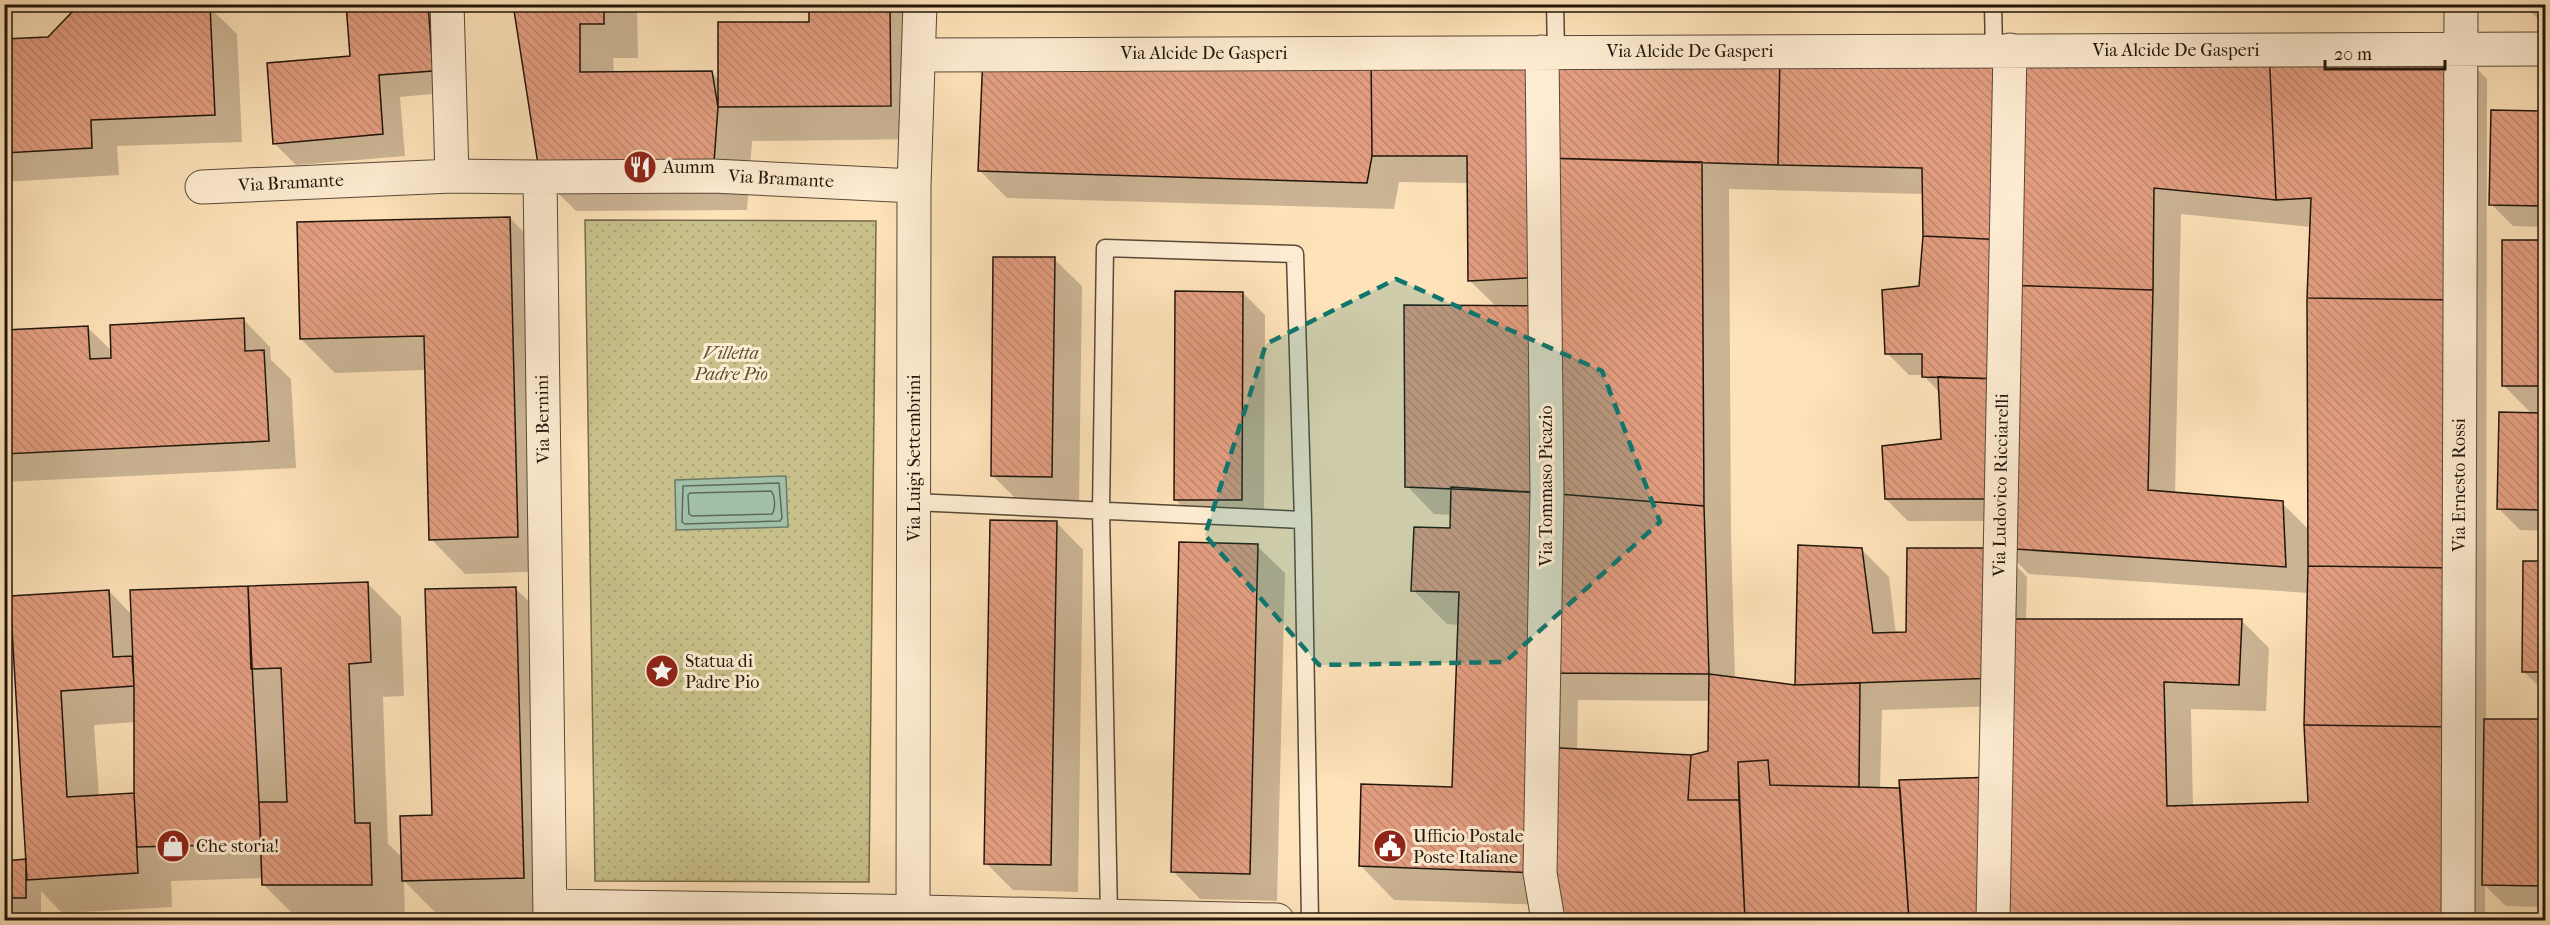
<svg xmlns="http://www.w3.org/2000/svg" width="2550" height="925" viewBox="0 0 2550 925" font-family="'IM FELL French Canon',serif">
  <style>
    .grass { fill: url(#grass-dots); stroke: #746b4a; stroke-width: 1.5 }
    .water { fill: #a1bfa9; stroke: #6e7b6a; stroke-width: 1.5 }
    .shadow { fill: #0003; fill-rule: evenodd }
    .lines { fill: none; stroke-linecap: round; stroke-linejoin: round }
    .shore { stroke: #616a5a; stroke-width: 1.5 }
    .building { fill: url(#building-back-hatch); stroke: #21160b; stroke-width: 1.5 }
    .lane-casing { stroke: #584936; stroke-width: 19 }
    .street-casing { stroke: #584936; stroke-width: 35 }
    .lane { stroke: #feecd2; stroke-width: 16 }
    .street { stroke: #feecd2; stroke-width: 33 }
    .marked { fill: #0f766e; fill-opacity: 0.2; stroke: #0f766e; stroke-width: 4.5; stroke-dasharray: 12 8; stroke-linejoin: round }
    .labels { text-anchor: middle; dominant-baseline: central; stroke-width: 6; stroke-linejoin: round; paint-order: stroke }
    .street-label { font-size: 18px; fill: #21160b; stroke: #feecd2 }
    .poi-label { font-size: 18px; fill: #21160b; stroke: #feecd2; text-anchor: start }
    .park-label { font-size: 18px; font-style: italic; fill: #5b5237; stroke: #feecd2 }
  </style>
  <defs>
    <pattern id="grass-dots" width="8" height="8" patternUnits="userSpaceOnUse" patternTransform="scale(1.5)"><rect width="8" height="8" fill="#c8c08a"/><path d="M2 2h.1M6 6h.1" fill="none" stroke="#aca476" stroke-width="1.8" stroke-linecap="round"/></pattern>
    <pattern id="building-back-hatch" width="6" height="6" patternUnits="userSpaceOnUse" patternTransform="scale(1.5)"><rect width="6" height="6" fill="#e39e81"/><path d="M-1 5l2 2M0 0l6 6M5-1l2 2" fill="none" stroke="#c2876e"/></pattern>
  </defs>
  <rect width="100%" height="100%" fill="#fee2b9"/>
  <filter id="stains"><feTurbulence type="fractalNoise" baseFrequency=".00333" numOctaves="4"/><feColorMatrix values="0 0 0 0 .2 0 0 0 0 .09 0 0 0 0 .02 0 0 0 .5 -.17"/></filter>
  <radialGradient id="worn" r=".72"><stop offset=".6" stop-color="#630" stop-opacity="0"/><stop offset="1" stop-color="#630" stop-opacity=".3"/></radialGradient>
  <path class="grass" d="M585,220l291,1 -7,661 -274,-1z"/>
  <path class="water" d="M786,476l2,51 -112,3 -1,-50z"/>
  <path class="shadow" d="M347,4h101l6,88 -54,5 5,59 -109,9 -22,-22 77,-86z
    M514,4h123l1,54h-25l1,16 97,-2 8,8 92,-56v-20h113v135l-172,2 -5,69 -171,1 -35,-35z
    M2523,4h23v23z
    M209,7l28,27 5,108 -125,4 2,29 -115,7v-141l45,-2z
    M2460,51l27,28 -1,641 58,1 2,2v184l-40,-1 -21,-20v34h-936l-2,-15 -153,-5 -34,-35 93,-76 6,-164 -12,-1 -34,-34 38,-61 1,-14 -18,-1 -27,-28 90,-179 -28,-27v-97l-70,-1 -5,27 -387,-11 -28,-28zM1729,189l195,5 1,42 -5,52 -33,65 22,22h14l17,18 3,47 -57,59 22,22h94v26l27,27 280,19v211l-116,3 -2,-98 75,2 3,-63 -28,-28h-215l1,-43 -27,-28 -93,84 -11,1 -7,-57 -27,-27 -62,-4 -3,141 -62,-8 -4,-144zM2181,214l130,13 -2,303 -27,-27 -107,-9zM1578,700l132,1 -1,51 -18,4 -114,-6zM1999,706l-2,72 -98,12 -19,-1 2,-79z
    M2546,113v114l-33,-1 -22,-22z
    M510,218l34,35 8,318 -87,3 -34,-35 -5,-169 -91,3 -34,-34z
    M2546,241v290l-26,-1 -22,-22 34,-94 -29,-29z
    M1054,259l28,27 -3,217h-59l-28,-28z
    M1243,293l22,22 -1,207 -67,-1 -22,-22z
    M243,319l27,28 1,13 20,19 5,89 -292,14v-150l84,-4 25,24z
    M1056,522l27,28 -5,342 -65,-2 -27,-27z
    M1257,546l28,27 -8,328 -77,-2 -27,-28z
    M2546,563v130l-23,-22z
    M367,583l34,34 3,79 -21,1 5,147 15,14 30,-41 82,-229 35,34 8,289 -120,4 -34,-34 1,38h-107l-34,-34v-7l-93,3 1,26 -110,6 -21,-22v22h-37v-51l23,-1 -16,-264 98,-6 23,24zM135,722v72l-36,3 -5,-72z"/>
  <g class="lines">
    <path class="shore" d="M779,483l3,35 -2,3 -95,3 -3,-2 1,-36z
      M771,491c4,4 5,18 1,23l-80,2 -3,-2 -1,-19 2,-2z"/>
  </g>
  <path class="building" d="M346,4h82l5,67 -54,4 4,59 -110,10 -6,-81 83,-7z
    M513,4h91v20h-24v48l132,-1 6,36 -5,69 -173,1z
    M809,4h81l1,102 -173,1v-85h91z
    M210,5l5,110 -124,5 1,28 -88,5v-114l44,-2 26,-27z
    M2010,50h259l7,150 -122,-12 -1,102 -148,-5z
    M2269,50h191l-1,250 -152,-2 4,-100 -35,2z
    M1556,51h224l-2,114 -235,-7z
    M1780,51h214l12,189 -83,-4 -1,-68 -144,-3z
    M1371,52h171l2,225 -76,4 -1,-125h-95z
    M1371,52l1,104 -5,27 -389,-12 5,-116z
    M2491,110l55,1v95l-57,-1z
    M1543,158l159,4 2,344 -157,-13z
    M510,217l8,320 -89,3 -5,-204 -124,3 -3,-117z
    M1923,236l83,4 -2,139 -82,-2v-23h-37l-3,-64 37,-4z
    M2502,240h44v146h-44z
    M993,257h62l-3,220 -61,-1z
    M2005,285l148,5 -5,200 135,11 3,66 -286,-19z
    M1175,291l68,1 -1,208h-68z
    M2307,298l152,2v268l-151,-2z
    M1404,305l141,1 2,187 -142,-6z
    M244,318l1,33 19,-1 5,91 -265,13v-124l84,-4 2,33 21,-1 -1,-33z
    M1938,377l66,2 -3,120h-116l-3,-53 59,-7z
    M2499,412l47,1v97l-49,-1z
    M1451,487l96,6 -7,380 -181,-7 2,-82 91,3 7,-195 -48,-1 3,-64 36,1z
    M1547,493l157,13 5,168 -165,-1z
    M990,520l67,1 -6,344 -67,-1z
    M1179,542l79,2 -8,330 -79,-2z
    M1798,545l64,3 11,85 33,-1 1,-84h93l-2,130 -203,7z
    M2523,561h23v111h-24z
    M2308,566l151,2 -1,159 -154,-2z
    M368,582l3,80 -22,2 6,159h15l2,62h-110l-3,-83h28l-6,-134 -30,1 -3,-83z
    M248,586l13,258 -124,3 -3,-54v-107l-4,-96z
    M516,587l8,291 -122,3 -2,-65 32,-1 -7,-226z
    M109,590l4,67 19,-1 2,30 -73,5 6,106 67,-4 4,80 -111,7 -17,-284z
    M1999,619h243l-3,66 -75,-3 3,124 141,-4 -4,-77 154,2v193h-465z
    M1709,674l86,11 65,-2 -1,104 -89,-2 -2,-25 -30,2 1,38h-51l3,-45 17,-4z
    M2484,719h60l2,167 -64,-1z
    M1542,747l149,8 -3,45h51l6,120h-197z
    M1768,760l2,25 130,3 9,132h-164l-7,-158z
    M1996,777l-3,143h-84l-10,-140z
    M26,859v39h-22v-37z"/>
  <g class="lines">
    <g class="lane-casing">
      <path id="lane" d="M1555,4l1,47
        M1993,4l1,47
        M914,502l389,18 -8,-266 -190,-6 -4,262 8,405
        M1303,520l7,400"/>
    </g>
    <g class="street-casing">
      <path id="street" d="M447,4l5,172 88,1 10,743
        M1542,52l5,441 -7,380 8,47
        M919,55l1627,-6
        M540,177l173,-1 201,10
        M202,187l250,-11
        M550,906l327,5 400,9
        M913,920l1,-734 6,-182
        M1993,920l17,-870
        M2458,920l3,-916"/>
    </g>
    <use href="#lane" class="lane"/>
    <use href="#street" class="street"/>
  </g>
  <path class="marked" d="M1396,279l206,92 58,151 -155,140 -186,3 -114,-130 61,-191z"/>
  <defs>
    <g id="restaurant-disc" transform="scale(1.725)"><circle r="9.5" fill="#8f2418" stroke="#feecd2"/><path d="M-5-6h1v4h1v-4h1v4h1v-4h1v5L-1.5 .5V6h-2V.5L-5-1ZM5-6V6H3V1.5H1.5Q1.5-4 5-6Z" fill="#fff"/></g>
    <g id="sight-disc" transform="scale(1.725)"><circle r="9.5" fill="#8f2418" stroke="#feecd2"/><path d="M0-6L1.8-2.2L6-1.7L2.9 1.2L3.7 5.4L0 3.3L-3.7 5.4L-2.9 1.2L-6-1.7L-1.8-2.2Z" fill="#fff"/></g>
    <g id="shop-disc" transform="scale(1.725)"><circle r="9.5" fill="#8f2418" stroke="#feecd2"/><path d="M-5-2.5h2.3a2.7 3.5 0 0 1 5.4 0H5L5.5 6h-11ZM-1.5-2.5h3a1.5 2.3 0 0 0-3 0Z" fill="#fff"/></g>
    <g id="civic-disc" transform="scale(1.725)"><circle r="9.5" fill="#8f2418" stroke="#feecd2"/><path d="M-.6-6.5H3V-4.5H.6V-3L4-1V1h2V6H-6V1h2V-1L-.6-3ZM-1.2 2.5V6h2.4V2.5Z" fill="#fff"/></g>
  </defs>
  <g fill-rule="evenodd">
    <use href="#restaurant-disc" x="640" y="167"/>
    <use href="#sight-disc" x="662" y="671"/>
    <use href="#shop-disc" x="173" y="846"/>
    <use href="#civic-disc" x="1390" y="846"/>
  </g>
  <g class="labels">
    <g class="street-label">
      <text x="2176" y="50">Via Alcide De Gasperi</text>
      <text x="1690" y="51">Via Alcide De Gasperi</text>
      <text x="1204" y="53">Via Alcide De Gasperi</text>
      <text transform="translate(781 179) rotate(3)">Via Bramante</text>
      <text transform="translate(291 183) rotate(-3)">Via Bramante</text>
      <text transform="translate(543 419) rotate(-91)">Via Bernini</text>
      <text transform="translate(914 458) rotate(-90)">Via Luigi Settembrini</text>
      <text transform="translate(2001 485) rotate(-89)">Via Ludovico Ricciarelli</text>
      <text transform="translate(2459 485) rotate(-90)">Via Ernesto Rossi</text>
      <text transform="translate(1546 486) rotate(-90)">Via Tommaso Picazio</text>
    </g>
    <g class="poi-label">
      <text x="663" y="167">Aumm</text>
      <text x="685" y="661">Statua di<tspan x="685" dy="21">Padre Pio</tspan></text>
      <text x="1413" y="836">Ufficio Postale<tspan x="1413" dy="21">Poste Italiane</tspan></text>
      <text x="196" y="846">Che storia!</text>
    </g>
    <g class="park-label">
      <text x="731" y="353">Villetta<tspan x="731" dy="21">Padre Pio</tspan></text>
    </g>
  </g>
  <rect width="2550" height="925" fill="none" stroke="#fee2b9" stroke-width="24"/>
  <rect x="6" y="6" width="2538" height="913" fill="none" stroke="#21160b" stroke-width="3"/>
  <rect x="12" y="12" width="2526" height="901" fill="none" stroke="#21160b" stroke-width="1.5"/>
  <path d="M2325 60v9h120v-9" fill="none" stroke="#21160b" stroke-width="3"/>
  <text x="2334" y="60" font-size="18" fill="#21160b" stroke="#feecd2" stroke-width="4.5" paint-order="stroke">20 m</text>
  <rect width="100%" height="100%" filter="url(#stains)"/>
  <rect width="100%" height="100%" fill="url(#worn)"/>
</svg>
